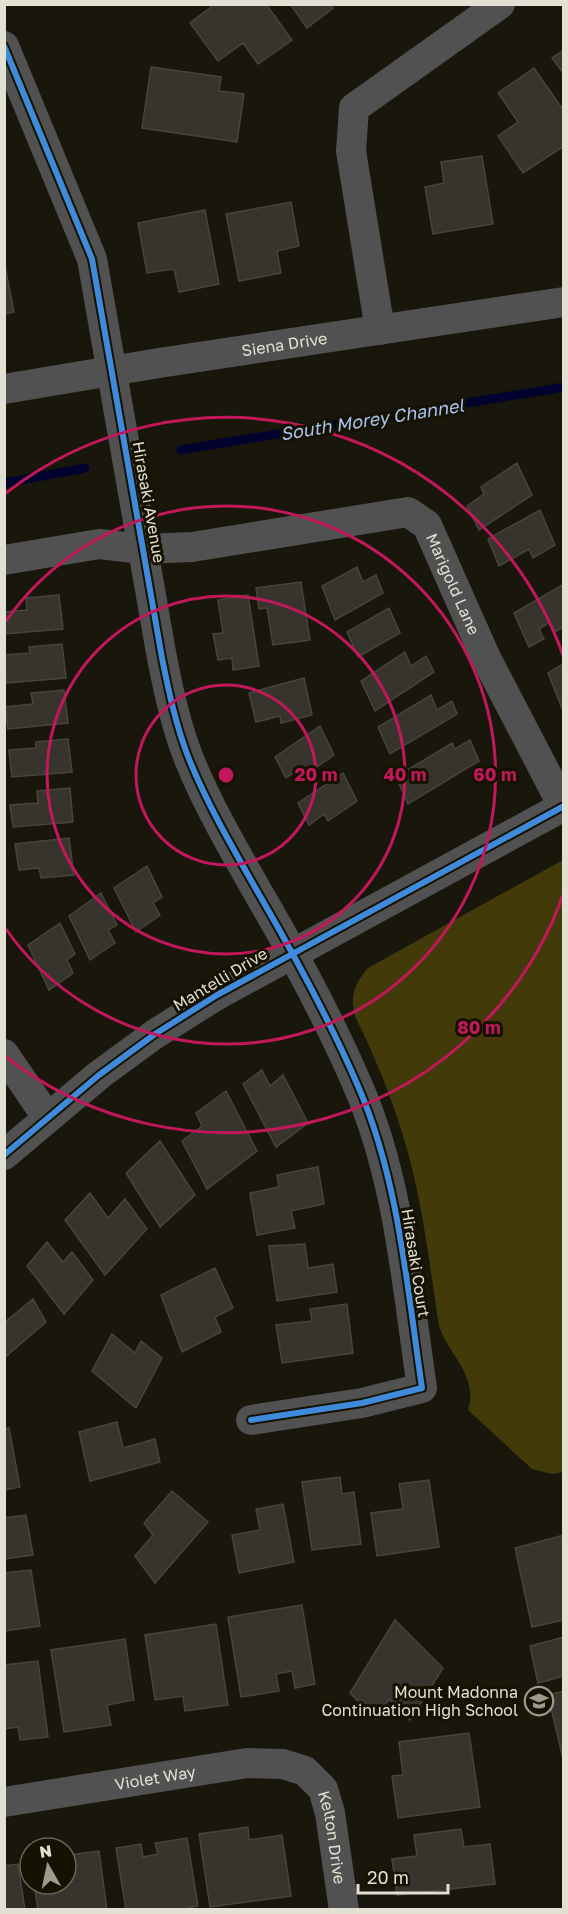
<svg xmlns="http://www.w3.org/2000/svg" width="568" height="1914" viewBox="0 0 568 1914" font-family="'Golos Text',sans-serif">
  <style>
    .green { fill: #433a0a }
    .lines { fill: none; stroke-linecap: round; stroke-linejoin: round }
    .stream { stroke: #02022e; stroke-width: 9 }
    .building { fill: #36342c; stroke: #46453c; stroke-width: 1.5 }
    .minor { stroke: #505150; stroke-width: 30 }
    .cycleway-casing { stroke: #161201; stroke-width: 10 }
    .cycleway { stroke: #408adc; stroke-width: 6 }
    .ring { fill: none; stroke: #c2185b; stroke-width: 3 }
    .labels { text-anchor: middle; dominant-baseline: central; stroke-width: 6; stroke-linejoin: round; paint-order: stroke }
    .street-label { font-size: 16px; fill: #e2e0d3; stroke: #161201 }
    .poi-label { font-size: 16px; fill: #e2e0d3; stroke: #161201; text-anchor: end }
    .water-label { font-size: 18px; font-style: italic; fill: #a8c2f4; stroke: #161201 }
    .centre { fill: #c2185b; stroke: #161201; stroke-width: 3 }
    .ring-label { font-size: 18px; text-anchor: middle; font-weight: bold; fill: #c2185b; stroke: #161201; stroke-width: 6; stroke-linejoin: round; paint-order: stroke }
  </style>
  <rect width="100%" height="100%" fill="#19170c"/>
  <path class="green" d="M563,860l1,612 -12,2 -20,-5 -64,-59c11,-33 -19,-55 -29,-84 -9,-59 -16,-119 -32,-177 -13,-46 -31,-90 -52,-133 -5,-20 -1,-32 13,-48z"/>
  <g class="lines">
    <path class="stream" d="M181,450l383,-63
      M4,483l81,-15"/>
  </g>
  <path class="building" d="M215,4h51l26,36 -34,24 -15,-21 -25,18 -28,-38z
    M290,4h41l2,4 -26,20z
    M564,50v24l-12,-16z
    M151,67l70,10 -2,14 25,3 -7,48 -95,-14z
    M534,68l30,43v35l-41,27 -25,-37 20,-14 -20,-29z
    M482,156l11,68 -60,10 -8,-47 19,-4 -3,-21z
    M291,202l8,44 -22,5 4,22 -42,8 -13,-67z
    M205,210l14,74 -40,8 -5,-23 -27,4 -9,-50z
    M5,266l9,46 -10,2v-48z
    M517,463l15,32 -53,35 -12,-24 17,-12 -3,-7z
    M540,510l15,35 -22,13 -4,-9 -30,17 -11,-27z
    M357,567l6,15 13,-7 7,18 -48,27 -13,-34z
    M301,582l9,58 -37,5 -6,-37 -8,1 -3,-21z
    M564,584v43l-10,5 -4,-10 -11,7 5,10 -15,8 -15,-34z
    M59,595l4,34 -59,5v-22l23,-2 -1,-12z
    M248,595l11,71 -26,4 -1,-12 -14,2 -5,-26 10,-1 -5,-33z
    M389,608l11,25 -42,24 -11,-25z
    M62,644l4,34 -60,5 -2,-28 26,-2 -1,-6z
    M405,652l6,14 15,-10 8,16 -59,39 -14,-30z
    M564,663v44l-2,1 -14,-35z
    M304,678l8,37 -31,8 -1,-7 -24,6 -7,-29z
    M64,690l4,33 -60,6 -3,-22 28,-3 -2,-11z
    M431,695l6,15 15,-9 5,13 -67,40 -12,-27z
    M320,726l14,29 -29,20 -4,-7 -15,10 -11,-21z
    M68,739l4,33 -60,5 -3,-27 27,-2v-6z
    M470,740l9,21 -71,43 -12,-27 56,-34 3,6z
    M343,773l14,28 -29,20 -4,-7 -15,11 -11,-22z
    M70,788l3,34 -60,5 -3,-22 28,-2 -1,-12z
    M69,838l5,37 -33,3 -2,-10 -20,2 -4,-26z
    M147,866l15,31 -9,6 7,12 -24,17 -22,-44z
    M101,893l16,32 -9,5 7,13 -25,17 -21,-44z
    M60,923l15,31 -8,6 6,13 -24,17 -21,-45z
    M262,1070l8,16 13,-11 25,48 -32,24 -33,-63z
    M226,1091l31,60 -50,38 -25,-48 20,-15 -6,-13z
    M160,1141l35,54 -35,32 -34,-54z
    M318,1167l6,37 -33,7 4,17 -38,7 -7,-42 29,-6 -2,-12z
    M90,1193l18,25 17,-19 22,30 -42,46 -40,-55z
    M47,1242l16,20 9,-10 21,28 -29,34 -37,-48z
    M305,1244l3,24 25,-4 4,28 -60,9 -8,-55z
    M215,1268l18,40 -18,9 6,15 -39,20 -21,-57z
    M33,1299l13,23 -42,36v-35z
    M347,1304l6,49 -71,10 -6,-38 36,-4 -2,-12z
    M112,1334l23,19 6,-12 21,17 -26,50 -44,-37z
    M117,1422l6,26 32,-9 5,23 -70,19 -11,-49z
    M9,1428l11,59 -16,3v-61z
    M340,1477l2,17 12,-2 7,52 -49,6 -10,-68z
    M429,1480l10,67 -62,9 -6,-43 32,-4 -4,-25z
    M172,1491l36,31 -53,61 -20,-27 18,-21 -9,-12z
    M283,1504l11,58 -55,11 -7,-38 28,-5 -4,-21z
    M26,1515l7,40 -29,4v-41z
    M564,1535v85l-32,7 -17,-79z
    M31,1570l9,56 -36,5v-58z
    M302,1605l13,79 -20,4 -3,-17 -16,3 3,17 -38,6 -13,-80z
    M395,1620l48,48 -33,52 -21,-21 -13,20 -26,-26z
    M216,1624l12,81 -43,6 -2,-15 -28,4 -10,-65z
    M564,1637v39l-26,7 -8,-37z
    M125,1639l9,61 -27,5 4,20 -47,7 -13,-82z
    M38,1661l10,76 -28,3 -2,-13 -14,2v-64z
    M564,1691v72l-16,-68z
    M469,1733l11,74 -82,11 -6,-42 11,-1 -4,-33z
    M248,1827l1,13 33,-5 9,61 -81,11 -11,-73z
    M461,1829l3,18 26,-3 5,40 -98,11 -5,-36 25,-3 -3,-21z
    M187,1838l11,68 -19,4h-53l-10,-62 25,-4 2,13 15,-3 -3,-11z
    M99,1851l8,59h-69l-4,-26h32v-4l6,-1 -3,-24z
    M18,1864l7,46h-21v-44z"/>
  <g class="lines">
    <g class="minor">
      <path d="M4,46l88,213 70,399c7,35 14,68 27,101 19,47 46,93 71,137 36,62 70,125 98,190 41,94 49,201 64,302l-60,15 -111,17"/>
      <path d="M380,330l-29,-179 3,-43 146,-104"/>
      <path id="s1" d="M4,389l155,-26 405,-61"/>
      <path id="s2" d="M4,560l95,-16 44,5 49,-2 216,-35 19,13 59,133 77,148"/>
      <path d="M4,1054l43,63"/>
      <path d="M4,1155l95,-80 56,-41 62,-39 347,-189"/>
      <path id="s3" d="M4,1802l243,-39 36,1 22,7 18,18 7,24 14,97"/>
    </g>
    <g class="cycleway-casing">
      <path id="cycleway" d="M4,46l88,213 70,399c7,35 14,68 27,101 19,47 46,93 71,137 36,62 70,125 98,190 41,94 49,201 64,302l-60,15 -111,17
        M4,1155l95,-80 56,-41 62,-39 347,-189"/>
    </g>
    <use href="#cycleway" class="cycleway"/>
  </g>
  <g class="ring">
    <circle cx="226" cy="775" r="90"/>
    <circle cx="226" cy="775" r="179"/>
    <path d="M6 621A269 269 0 1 1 6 929"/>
    <path d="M563 895A358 358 0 0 1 6 1057M6 493A358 358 0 0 1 563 655"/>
  </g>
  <defs>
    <g id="school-ring" transform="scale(1.5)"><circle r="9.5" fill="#161201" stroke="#9c9a8d" stroke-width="1.5"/><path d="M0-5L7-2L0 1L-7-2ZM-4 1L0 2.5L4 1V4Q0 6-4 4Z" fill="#9c9a8d"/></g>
  </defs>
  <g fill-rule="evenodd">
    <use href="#school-ring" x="539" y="1701"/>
  </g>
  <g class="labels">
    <g class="street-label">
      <text stroke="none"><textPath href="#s1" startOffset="284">Siena Drive</textPath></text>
      <text transform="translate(149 502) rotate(80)">Hirasaki Avenue</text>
      <text stroke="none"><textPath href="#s2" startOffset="496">Marigold Lane</textPath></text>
      <text transform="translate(220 979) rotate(-31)">Mantelli Drive</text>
      <text transform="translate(416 1263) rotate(81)">Hirasaki Court</text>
      <text stroke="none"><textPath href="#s3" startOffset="153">Violet Way</textPath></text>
      <text stroke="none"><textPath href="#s3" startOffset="380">Kelton Drive</textPath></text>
    </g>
    <g class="poi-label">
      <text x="518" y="1692">Mount Madonna<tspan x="518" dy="18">Continuation High School</tspan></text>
    </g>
    <g class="water-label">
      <text transform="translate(372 419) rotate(-9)">South Morey Channel</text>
    </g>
  </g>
  <circle cx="226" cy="775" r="9" class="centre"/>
  <g class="ring-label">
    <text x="316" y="781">20 m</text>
    <text x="405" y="781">40 m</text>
    <text x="495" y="781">60 m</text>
    <text x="479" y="1034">80 m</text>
  </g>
  <rect width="568" height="1914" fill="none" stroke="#e2e0d3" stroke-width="12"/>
  <g transform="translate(48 1866) rotate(351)"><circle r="28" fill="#161201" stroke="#686455" stroke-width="1.5"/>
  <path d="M0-4.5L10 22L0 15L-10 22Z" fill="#9c9a8d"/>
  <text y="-9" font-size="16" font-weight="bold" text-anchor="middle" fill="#e2e0d3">N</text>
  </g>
  <path d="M358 1884v9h90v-9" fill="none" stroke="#e2e0d3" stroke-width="3"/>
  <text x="367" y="1884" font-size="18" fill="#e2e0d3" stroke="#161201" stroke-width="4.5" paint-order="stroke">20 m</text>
</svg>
